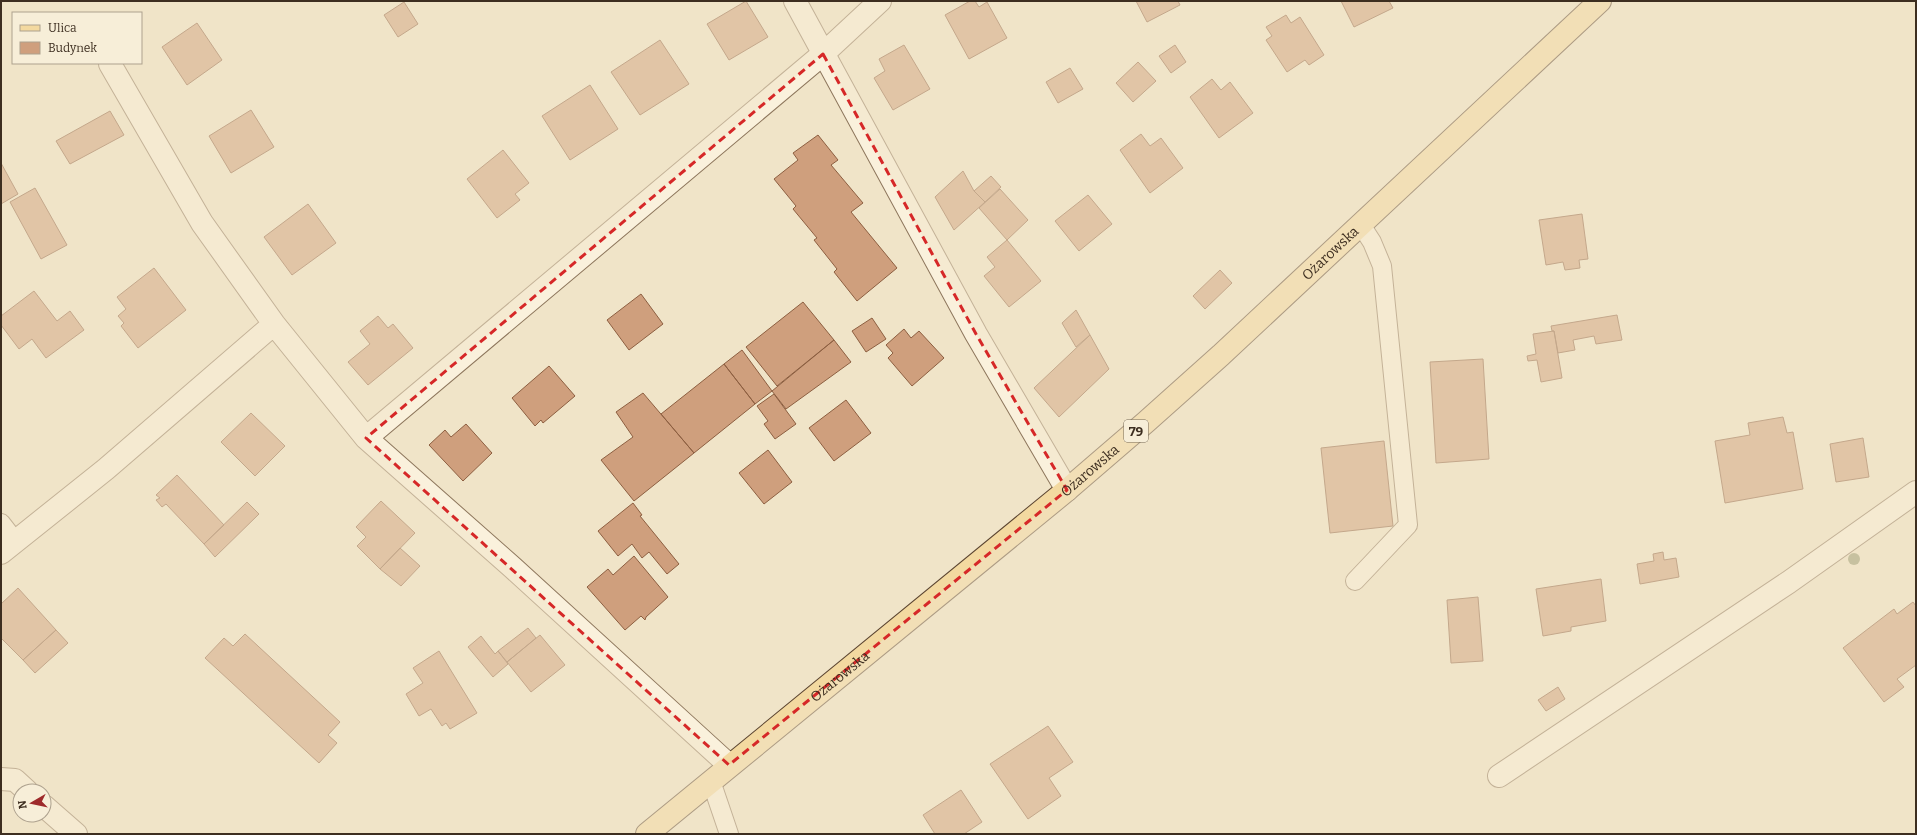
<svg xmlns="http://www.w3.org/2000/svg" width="1917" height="835" viewBox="0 0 1917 835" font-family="Bitter,serif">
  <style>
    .building { fill: #cf9f7d; stroke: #8d5f41 }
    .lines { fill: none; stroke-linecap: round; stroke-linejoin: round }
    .service-casing { stroke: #8d765c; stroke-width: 20 }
    .minor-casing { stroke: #8d765c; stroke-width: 24 }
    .primary-casing { stroke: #5b4430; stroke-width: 24 }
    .service { stroke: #faf1dc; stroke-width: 18 }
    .minor { stroke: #faf1dc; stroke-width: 22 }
    .primary { stroke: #f3d9a0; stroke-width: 22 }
    .tree { fill: #96986f }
    .marked { fill: none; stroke: #d62828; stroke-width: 3; stroke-dasharray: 8 5; stroke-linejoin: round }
    .labels { text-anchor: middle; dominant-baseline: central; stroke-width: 3; stroke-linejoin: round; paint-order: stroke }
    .shield { fill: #f7eed8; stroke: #756857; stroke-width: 1 }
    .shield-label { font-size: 13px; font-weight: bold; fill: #3d2e20 }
    .street-label { font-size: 14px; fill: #3d2e20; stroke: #f7eed8 }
  </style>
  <rect width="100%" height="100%" fill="#f0e4c8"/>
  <path class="building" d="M746,1l22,36 -39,23 -22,-36z
    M970,1h5l4,6 8,-5 20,36 -38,21 -24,-44z
    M1136,1h42l2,4 -33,17z
    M1341,1h48l4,7 -39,19z
    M404,2l14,22 -20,13 -14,-22z
    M1286,15l5,8 9,-6 24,38 -15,10 -4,-5 -18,12 -21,-32 6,-4 -6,-9z
    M197,23l25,37 -35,25 -25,-38z
    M660,40l29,44 -49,31 -29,-43z
    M904,45l26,44 -37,21 -19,-32 11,-7 -6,-12z
    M1175,45l11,17 -15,11 -12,-17z
    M1138,62l18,19 -23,21 -17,-19z
    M1070,68l13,21 -25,14 -12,-21z
    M1212,79l9,11 9,-8 23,31 -34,25 -29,-41z
    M590,85l28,44 -48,31 -28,-44z
    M251,110l23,37 -43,26 -22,-37z
    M110,111l14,24 -54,29 -14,-23z
    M1141,134l9,12 11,-8 22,30 -33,25 -30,-43z
    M818,135l20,25 -7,5 32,38 -12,9 46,56 -40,33 -23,-29 3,-3 -23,-29 3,-2 -24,-29 3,-3 -22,-27 24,-19 -5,-7z
    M503,150l26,33 -14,11 5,6 -23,18 -30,-39z
    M1,163l17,31 -17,10z
    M963,171l11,20 11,11 -31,28 -19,-33z
    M991,176l10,11 -16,15 -11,-11z
    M35,188l32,57 -26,14 -31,-57z
    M1000,189l28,31 -21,20 -28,-32z
    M1088,195l24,29 -33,27 -24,-30z
    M308,204l28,39 -44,32 -28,-38z
    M1582,214l6,45 -9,1 1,8 -15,2 -2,-8 -17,3 -7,-45z
    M1007,240l34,41 -32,26 -25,-31 11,-9 -8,-10z
    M154,268l32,42 -48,38 -17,-22 3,-3 -6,-7 8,-7 -9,-12z
    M1220,270l12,13 -27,26 -12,-13z
    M34,291l23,30 13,-10 14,19 -38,28 -14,-19 -13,10 -18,-24v-9z
    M641,294l22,30 -34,26 -22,-30z
    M803,302l31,38 -57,46 -31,-39z
    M1076,310l14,25 -14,12 -14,-24z
    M1617,315l5,25 -26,4 -2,-8 -21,4 2,10 -17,3 -4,-22h-2l-1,-5z
    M378,316l10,12 5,-4 20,24 -45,37 -20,-23 22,-18 -10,-13z
    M872,318l14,21 -20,13 -14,-21z
    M904,329l7,9 8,-7 25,27 -32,28 -24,-28 5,-5 -7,-8z
    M1554,331l8,47 -21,4 -4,-22 -9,1 -1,-5 9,-2 -3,-20z
    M1090,335l19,34 -50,48 -25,-29z
    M834,340l17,22 -65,47 -14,-18z
    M742,350l30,41 -17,13 -31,-40z
    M1483,359l6,100 -53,4 -6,-101z
    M724,364l31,40 -61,49 -33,-39z
    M549,366l26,30 -32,27 -2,-3 -6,6 -23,-28z
    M643,393l51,60 -60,48 -33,-41 32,-23 -17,-25z
    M774,394l22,30 -21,15 -11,-15 4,-3 -11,-15z
    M846,400l25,33 -37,28 -25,-33z
    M251,413l34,33 -30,30 -34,-34z
    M1783,417l4,16 6,-1 10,57 -78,14 -10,-62 35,-6 -2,-12z
    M466,424l26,29 -29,28 -34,-36 16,-15 6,7z
    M1863,438l6,39 -33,5 -6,-38z
    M1384,441l9,85 -63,7 -9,-85z
    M768,450l24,32 -28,22 -25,-31z
    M177,475l47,50 -20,19 -38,-40 -4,3 -6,-7 4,-2 -4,-3z
    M381,501l34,32 -35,36 -23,-23 9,-9 -10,-10z
    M247,502l12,12 -44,43 -11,-13z
    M633,503l9,12 -2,1 39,48 -12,10 -18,-22 -7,6 -10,-14 -14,12 -20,-25z
    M400,548l20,18 -19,20 -21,-17z
    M1663,552l1,8 12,-2 3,19 -39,7 -3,-20 17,-3 -1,-7z
    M634,556l34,41 -22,20 -1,3 -4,-4 -16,14 -38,-43 21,-18 5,6z
    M1601,579l5,42 -35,6v4l-28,5 -7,-47z
    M18,588l38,42 -33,30 -22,-22v-34z
    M1478,597l5,64 -32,2 -4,-63z
    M1913,602l3,4v59l-19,14 7,8 -20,15 -41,-54 51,-39 3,5z
    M528,628l8,10 -29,24 -9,-11z
    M56,630l12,13 -33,30 -12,-13z
    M245,634l95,88 -12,13 9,8 -18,20 -114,-105 19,-20 9,8z
    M540,635l25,30 -34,27 -24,-30z
    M481,636l14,18 3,-3 10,13 -15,13 -25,-30z
    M439,651l38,62 -27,16 -4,-6 -4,3 -11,-17 -12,7 -13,-22 17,-11 -10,-15z
    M1558,687l7,12 -19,12 -8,-11z
    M1048,726l25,36 -24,16 12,18 -33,23 -38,-55z
    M961,790l21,32 -18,12h-29l-12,-19z"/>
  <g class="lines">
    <g class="service-casing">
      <path id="service" d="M1,523l14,18
        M1355,581l53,-56 -26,-259 -10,-24 -11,-17
        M711,781l18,53"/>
    </g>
    <g class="minor-casing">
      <path id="minor" d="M795,1l181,333 91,156
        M110,64l92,159 72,101 92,114 146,129 217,198
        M366,438l457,-384 57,-53
        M1,553l105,-84 168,-145
        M1499,776l290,-194 127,-90
        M1,779l14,1 12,11
        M44,806l32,28"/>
    </g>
    <g class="primary-casing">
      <g id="primary">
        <path id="s1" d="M647,834l420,-344 79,-68 75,-67 379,-354"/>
      </g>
    </g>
    <use href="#service" class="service"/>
    <use href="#minor" class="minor"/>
    <use href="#primary" class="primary"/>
  </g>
  <circle class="tree" cx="1854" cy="559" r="6"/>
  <path d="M0 0H1917V835H0ZM823,54l153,280 91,156 -338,275 -363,-327z" fill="#f0e4c8" fill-opacity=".55" fill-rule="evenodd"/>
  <path class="marked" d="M823,54l153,280 91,156 -338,275 -363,-327z"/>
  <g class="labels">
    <rect class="shield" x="1124" y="420" width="24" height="22" rx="3"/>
    <g class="shield-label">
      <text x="1136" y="431">79</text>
    </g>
    <g class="street-label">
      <text stroke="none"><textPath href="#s1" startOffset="897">Ożarowska</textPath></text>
      <text stroke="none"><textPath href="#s1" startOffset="573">Ożarowska</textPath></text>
      <text stroke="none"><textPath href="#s1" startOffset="249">Ożarowska</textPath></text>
    </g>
  </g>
  <rect width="1917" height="835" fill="none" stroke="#3d2e20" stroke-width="4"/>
  <rect x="12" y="12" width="130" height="52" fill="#f7eed8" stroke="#ada18e"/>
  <rect x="20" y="25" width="20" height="6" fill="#f3d9a0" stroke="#ada18e"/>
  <text x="48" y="32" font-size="12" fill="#3d2e20">Ulica</text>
  <rect x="20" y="42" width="20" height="12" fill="#cf9f7d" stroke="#ada18e"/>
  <text x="48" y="52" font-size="12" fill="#3d2e20">Budynek</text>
  <g transform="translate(32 803) rotate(261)"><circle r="19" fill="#f7eed8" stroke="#ada18e"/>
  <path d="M0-3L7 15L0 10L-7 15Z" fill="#9e2a2b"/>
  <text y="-6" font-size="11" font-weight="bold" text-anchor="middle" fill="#3d2e20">N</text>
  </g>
</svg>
